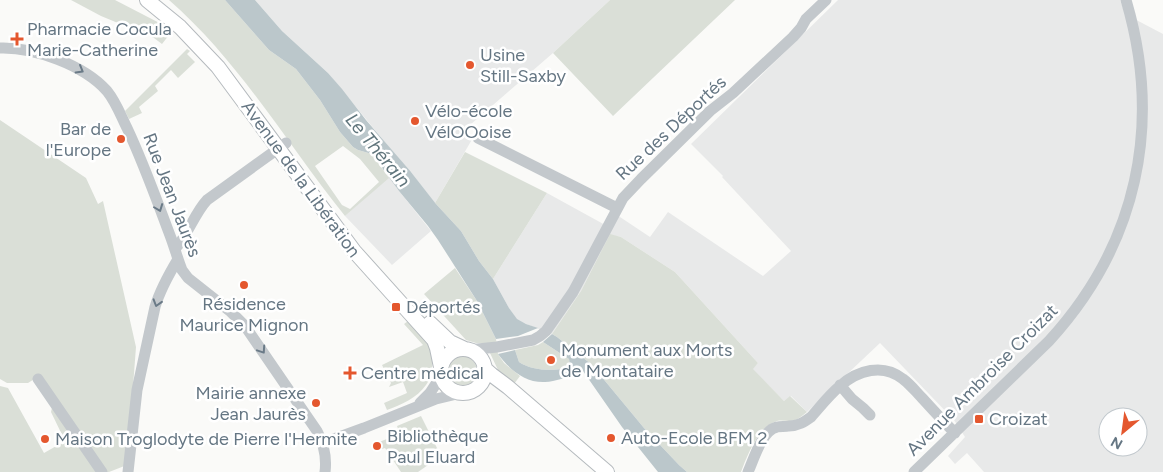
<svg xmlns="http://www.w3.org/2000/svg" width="1163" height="472" viewBox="0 0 1163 472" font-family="Figtree,sans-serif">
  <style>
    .built { fill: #e8e9e9; fill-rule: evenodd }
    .green { fill: #dadfd7; fill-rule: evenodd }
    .water { fill: #bbc7cb }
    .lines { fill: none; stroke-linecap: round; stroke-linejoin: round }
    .major-casing { stroke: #b5babe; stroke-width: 16 }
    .minor { stroke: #c3c8cc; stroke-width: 11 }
    .major { stroke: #fff; stroke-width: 14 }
    .oneway { stroke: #6a7a87 }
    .poi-dot { fill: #e4572e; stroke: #fff; stroke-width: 2 }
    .labels { text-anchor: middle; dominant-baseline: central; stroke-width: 5; stroke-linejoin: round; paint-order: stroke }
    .poi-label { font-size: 18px; fill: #657683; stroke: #fff; text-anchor: start }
    .street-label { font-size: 18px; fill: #657683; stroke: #fff }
    .water-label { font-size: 19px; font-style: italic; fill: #60757c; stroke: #fff }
  </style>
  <rect width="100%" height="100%" fill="#fafaf8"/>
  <path class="built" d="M255,0h355l-57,53 -90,78 11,5 -39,67 -24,-31 -15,15 35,44 -39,34 -47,-49 58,-52 -75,-91 -46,-42z
    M838,0h282l5,14 38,20v438h-179l-17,-19 -12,11 -7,-8 17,-19 -11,-17 -74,-77 -73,69 -16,-16 -7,5 -32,-32 6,-6 -83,-91 -54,-35 -11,-2 -29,56 -29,43 -26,-10 -9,-4 -8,-12 -16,-29 54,-86 60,33 7,-13 36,24 18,-25 95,64 28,-25 -69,-74 1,-1 -32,-32zM1108,417h30v30h-30z"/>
  <path class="green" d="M71,0h44l58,30 -11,14 -8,-6 -53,-22z
    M169,0h56l44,50 27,19 24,31 20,32 13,15 5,3 14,4 17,24 -44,38c-58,-72 -105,-154 -176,-216zM343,146l17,13 19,23 -29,27 -8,-4 -27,-39z
    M610,0h125l-122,116 -60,-63z
    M187,49l3,2 -3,3 8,8 -17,16 -7,-8 -16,16 3,5 -19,16 3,6 -13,6 -4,-8z
    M0,120l86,58 12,26 5,-3 33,146 -9,118 -18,7h-109v-86l8,2 36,65 21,-12 -14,-29 3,-13 -15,-23 -11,7h-21l-7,-4z
    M465,152l82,41 -54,86 -14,-18 -18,-30 -26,-28z
    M610,234l11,3 54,35 83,91 -5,6 31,32 6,-5 17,16c-6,5 -11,9 -18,9 -4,0 -8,-1 -12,0 -18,4 -30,35 -36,51h-54l-8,-7 -35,-37 -53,-64 -34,-27 -5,-3 29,-43z
    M455,268l22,33 19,38 2,15 6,9 16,13 -6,8 -15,-12 -10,-21 -2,-8h-11l-10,-3 -42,-46z
    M408,321c8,8 18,16 23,27 3,6 2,12 1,19 -1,6 -2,13 -6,18 -9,13 -25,20 -39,25l-3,-7 23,-10 -4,-11 -14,5 2,-4 -9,-18 41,-20 -19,-21z
    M543,342l26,17 1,4 -2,5c-15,3 -36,3 -49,-6l-4,-12 23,-5z
    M447 371a15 15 0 1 1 30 0a15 15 0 1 1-30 0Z
    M421,416l20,40 -23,16h-17l-16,-24 -3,1 -3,-7 21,-8 -3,-8z"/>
  <path class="water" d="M225,0h30l27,31 46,42 14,16 24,31 45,52 25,32 25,27 18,30 14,18 16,29 8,11 9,5 12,4 -20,8 -22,3 -19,-38 -39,-61 -10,-14 -29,-35 -27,-37 -14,-4 -5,-3 -13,-15 -20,-32 -24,-31 -27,-19z
    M552,334l5,3 34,27 53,64 35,37 8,7h-29l-36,-45 -39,-56c-7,4 -14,6 -22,8 -5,1 -11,3 -16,3 -20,1 -36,-13 -47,-28l17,-4 4,12c13,9 34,9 49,6l2,-3 -1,-6 -26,-17z"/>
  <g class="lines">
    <g class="major-casing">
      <path id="major" d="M147,0l33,27 38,40 136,184 80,89 3,8 4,19
        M430,323l20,19 15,7
        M441 371a22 22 0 1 1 44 0a22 22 0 1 1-44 0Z
        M484,368l8,7 16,12 99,85"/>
    </g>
    <path class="minor" d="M0,48c34,-1 84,17 107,43 9,11 14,25 20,37 17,36 30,73 44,110 4,11 7,22 11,32l6,8 43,34 14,14 72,105c7,13 10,25 8,41
      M478,138l139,70
      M175,249c13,-14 19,-35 32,-49l79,-57
      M468,350l29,-3 36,-7 7,-4 6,-5 27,-39 50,-94 18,-19 69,-68 23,-18 60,-56 8,-9 5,-9 20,-19
      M38,379l64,93
      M840,385l12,14 11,9 7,7
      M420,403l10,-10 11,-17
      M323,443l41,-15 72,-29 25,-6
      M128,472l9,-82 18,-83c5,-17 14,-33 23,-48
      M748,472c6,-13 14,-42 29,-45 4,-1 8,0 12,-1 9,0 15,-4 22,-9 9,-10 18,-22 29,-31 18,-16 43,-23 63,-7 8,6 13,13 20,20 10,11 21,23 32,34
      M914,472l135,-131c88,-96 114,-216 77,-341"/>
    <use href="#major" class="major"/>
  </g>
  <defs><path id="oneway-chevron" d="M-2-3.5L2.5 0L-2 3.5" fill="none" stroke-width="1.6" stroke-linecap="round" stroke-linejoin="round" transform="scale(1.25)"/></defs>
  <g class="oneway">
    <use href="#oneway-chevron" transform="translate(80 70) rotate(30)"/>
    <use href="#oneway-chevron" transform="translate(159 208) rotate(69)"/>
    <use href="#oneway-chevron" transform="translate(157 303) rotate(107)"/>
    <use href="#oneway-chevron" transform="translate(262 350) rotate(56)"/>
  </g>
  <g class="poi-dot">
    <path d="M14.5 31.5h5v5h5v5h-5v5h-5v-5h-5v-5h5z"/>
    <circle cx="470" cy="65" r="5"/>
    <circle cx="415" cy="121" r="5"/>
    <circle cx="121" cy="139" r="5"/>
    <circle cx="244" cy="285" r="5"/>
    <rect x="391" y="302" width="10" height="10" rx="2.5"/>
    <circle cx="551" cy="360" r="5"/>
    <path d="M347.5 365.5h5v5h5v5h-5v5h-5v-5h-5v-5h5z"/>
    <circle cx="316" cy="403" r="5"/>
    <rect x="974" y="414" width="10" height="10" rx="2.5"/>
    <circle cx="611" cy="438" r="5"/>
    <circle cx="45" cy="439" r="5"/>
    <circle cx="377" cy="446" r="5"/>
  </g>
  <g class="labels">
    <g class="poi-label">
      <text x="27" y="29">Pharmacie Cocula<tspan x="27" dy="21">Marie-Catherine</tspan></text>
      <text x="480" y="55">Usine<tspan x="480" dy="21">Still-Saxby</tspan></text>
      <text x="425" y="111">Vélo-école<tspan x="425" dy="21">VélOOoise</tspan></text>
      <text x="111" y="129" text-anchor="end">Bar de<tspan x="111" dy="21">l'Europe</tspan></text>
      <text x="244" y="304" text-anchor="middle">Résidence<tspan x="244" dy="21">Maurice Mignon</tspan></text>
      <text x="406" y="307">Déportés</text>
      <text x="561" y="350">Monument aux Morts<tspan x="561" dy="21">de Montataire</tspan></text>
      <text x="361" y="373">Centre médical</text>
      <text x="306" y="393" text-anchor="end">Mairie annexe<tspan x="306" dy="21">Jean Jaurès</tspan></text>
      <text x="989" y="419">Croizat</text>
      <text x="387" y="436">Bibliothèque<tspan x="387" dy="21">Paul Eluard</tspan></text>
      <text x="621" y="438">Auto-Ecole BFM 2</text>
      <text x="55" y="439">Maison Troglodyte de Pierre l'Hermite</text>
    </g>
    <g class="street-label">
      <text transform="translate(671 128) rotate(-43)">Rue des Déportés</text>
      <text transform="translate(301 179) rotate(54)">Avenue de la Libération</text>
      <text transform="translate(172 195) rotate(69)">Rue Jean Jaurès</text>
      <text transform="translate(982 380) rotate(-45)">Avenue Ambroise Croizat</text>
    </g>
    <g class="water-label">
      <text transform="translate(378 150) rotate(50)">Le Thérain</text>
    </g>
  </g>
  <g transform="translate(1123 432) rotate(209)"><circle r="24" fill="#ffffff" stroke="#c1c8cd"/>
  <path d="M0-4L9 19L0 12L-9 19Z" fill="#e4572e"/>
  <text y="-8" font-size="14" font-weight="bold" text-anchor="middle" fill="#657683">N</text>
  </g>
</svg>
